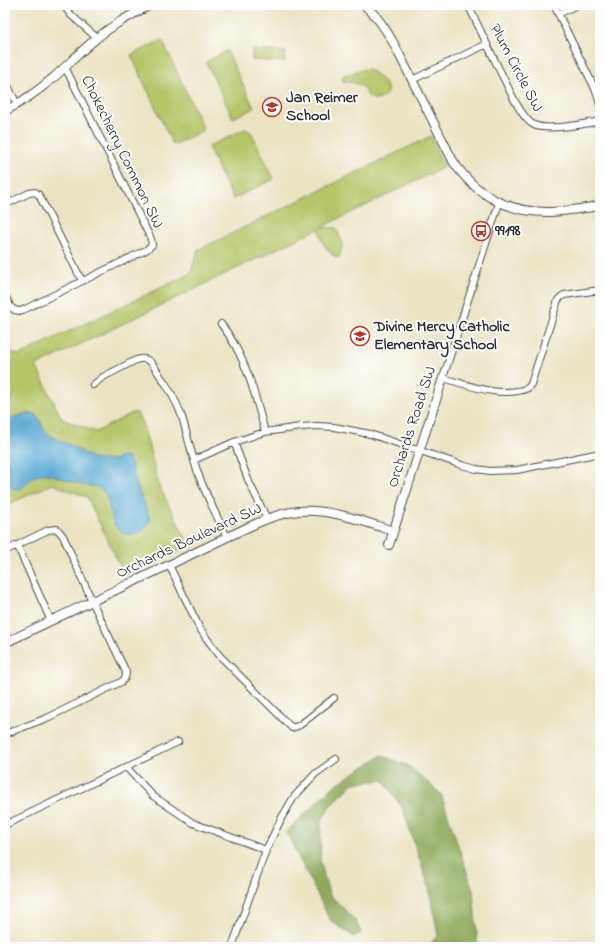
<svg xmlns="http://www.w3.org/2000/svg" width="605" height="952" viewBox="0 0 605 952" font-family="'Indie Flower',sans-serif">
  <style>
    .green { fill: #b5c568; stroke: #70784a }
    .forest { fill: #90aa5c; stroke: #5e6a44 }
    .water { fill: #58a8d2; stroke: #426a7e }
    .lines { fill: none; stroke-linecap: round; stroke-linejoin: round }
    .minor-casing { stroke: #484742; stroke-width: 8 }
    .tertiary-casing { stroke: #484742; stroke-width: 10 }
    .minor { stroke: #fff; stroke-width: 6 }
    .tertiary { stroke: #fff; stroke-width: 8 }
    .labels { text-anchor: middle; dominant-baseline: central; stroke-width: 4; stroke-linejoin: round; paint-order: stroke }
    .street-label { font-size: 16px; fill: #2b2b2b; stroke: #fff }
    .poi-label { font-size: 16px; font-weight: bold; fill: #2b2b2b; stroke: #fff; text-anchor: start }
  </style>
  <rect width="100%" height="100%" fill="#fff"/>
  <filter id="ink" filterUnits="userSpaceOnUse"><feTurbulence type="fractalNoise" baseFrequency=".025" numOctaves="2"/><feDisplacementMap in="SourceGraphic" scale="8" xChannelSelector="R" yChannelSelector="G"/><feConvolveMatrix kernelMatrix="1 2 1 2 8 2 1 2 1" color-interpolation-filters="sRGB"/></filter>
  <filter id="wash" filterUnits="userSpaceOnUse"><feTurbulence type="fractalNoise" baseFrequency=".012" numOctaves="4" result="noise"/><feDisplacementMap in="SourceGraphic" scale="16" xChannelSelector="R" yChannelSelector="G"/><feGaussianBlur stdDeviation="0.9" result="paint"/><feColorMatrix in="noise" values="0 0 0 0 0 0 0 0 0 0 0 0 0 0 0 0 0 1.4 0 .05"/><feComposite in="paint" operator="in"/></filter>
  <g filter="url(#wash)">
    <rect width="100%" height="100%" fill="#eae4c3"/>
    <path class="green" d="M162,40l42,90 -31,15 -42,-90z
      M252,50l34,2 -1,10 -33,-2z
      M227,51l27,57 -21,10 -27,-56z
      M368,69l9,6 9,9 1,4v5l-5,5 -6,2 -5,-2 -3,-2 -5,-9 -2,-1 -9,-4h-4l-5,-1v-4l1,-2 6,-1 7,-3z
      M245,129l6,3 23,47 -41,20 -25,-52z
      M431,136l9,23 6,7 -124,61 14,1 7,16 -4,13 -2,1c-10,-6 -19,-20 -17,-30l-284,138 26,53 34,13 36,-19h5l7,15 15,58 30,59 -64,31 -38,-79 -35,-13 -47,22v-156l14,5 171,-81 8,-24z"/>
    <path class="forest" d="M382,755l28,12 31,27 32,96 5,57h-50l10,-12 -9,-47 -27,-81 -19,-27 -29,3 -25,24 -8,15 -1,38 9,34 26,26 6,13 -7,4 -24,-17 -44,-88 49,-47z"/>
    <path class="water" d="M31,413l4,1 4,5 6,12 8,6 21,10 21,13h18l10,-3 5,1 2,3 6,22 14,36c-5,14 -12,16 -25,15 -3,-2 -7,-5 -10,-8 -5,-9 -6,-30 -12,-35 -5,-5 -11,-5 -17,-5 -11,-2 -36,-14 -45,-12 -12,2 -14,13 -22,15 -2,0 -5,0 -7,-1l-4,-5 -3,-7v-55l15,-6z"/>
  </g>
  <g filter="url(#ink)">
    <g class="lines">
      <g class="minor-casing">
        <path id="minor" d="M63,5l8,10 26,23
          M468,5c11,22 21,44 32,66 7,13 21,48 34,54 13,6 51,-1 66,-4
          M554,5l43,88 3,12
          M558,14l19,-9
          M5,80l12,24
          M412,80l75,-36
          M499,203l-56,175c26,7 58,21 85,10l3,-4 27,-84 3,-3 3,-2 36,-5
          M5,205l24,-12 6,-1 4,3 43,86
          M5,295l5,11 4,4 6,1 3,-1 123,-60 6,-5 -1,-6 -86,-172
          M221,324c24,30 34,70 44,108
          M93,385l10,-8 33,-17c13,-5 17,5 23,14 10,14 18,28 23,43 6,20 10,40 17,59 8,21 18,41 28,61
          M234,442l15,40 18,37
          M194,460l40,-18 31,-10 36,-5 16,-1 17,1 36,7 92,31 14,4 14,2 27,-1 83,-17
          M17,545l34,76
          M5,551l43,-21 9,-1 2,2 4,5 29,65 34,71c0,5 -1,7 -5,10l-74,36 -42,16
          M169,565l30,62 8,12 13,17 72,72 8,-3 34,-27
          M126,767l27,29 40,27 73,27 -34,97
          M5,825l173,-83
          M266,850l16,-33 12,-20 21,-23 21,-15"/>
      </g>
      <g class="tertiary-casing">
        <path id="tertiary" d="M364,5c14,11 23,26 31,41l58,115c23,35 57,52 98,51 17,-1 33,-4 49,-6
          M5,111c17,-9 33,-20 48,-33 13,-11 25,-24 38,-35 18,-16 38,-27 59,-38
          M389,545l54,-167
          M5,643c61,-30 124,-59 185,-88 17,-8 33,-16 50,-24 19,-9 38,-18 59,-20 33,-2 64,10 94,20"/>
      </g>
      <use href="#minor" class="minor"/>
      <use href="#tertiary" class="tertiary"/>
    </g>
  </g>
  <defs>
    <g id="school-ring" transform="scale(1)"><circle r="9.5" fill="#fff" stroke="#c8321e" stroke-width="1.5"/><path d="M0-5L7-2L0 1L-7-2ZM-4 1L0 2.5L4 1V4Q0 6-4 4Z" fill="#c8321e"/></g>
    <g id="bus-ring" transform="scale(1)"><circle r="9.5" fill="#fff" stroke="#c8321e" stroke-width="1.5"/><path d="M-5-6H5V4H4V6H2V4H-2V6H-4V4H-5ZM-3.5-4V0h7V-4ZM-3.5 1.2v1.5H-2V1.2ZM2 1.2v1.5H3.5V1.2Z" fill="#c8321e"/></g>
  </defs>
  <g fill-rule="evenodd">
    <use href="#school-ring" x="272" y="107"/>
    <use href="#bus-ring" x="481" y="231"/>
    <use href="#school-ring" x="360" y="336"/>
  </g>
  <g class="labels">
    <g class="street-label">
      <text transform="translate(516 68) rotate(62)">Plum Circle SW</text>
      <text transform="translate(122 152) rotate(64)">Chokecherry Common SW</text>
      <text transform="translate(412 427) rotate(-72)">Orchards Road SW</text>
      <text transform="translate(189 541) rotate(-25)">Orchards Boulevard SW</text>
    </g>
    <g class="poi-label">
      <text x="286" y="98">Jan Reimer<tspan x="286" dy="18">School</tspan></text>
      <text x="495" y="231">99198</text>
      <text x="374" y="327">Divine Mercy Catholic<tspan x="374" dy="18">Elementary School</tspan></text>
    </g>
  </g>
  <rect width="605" height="952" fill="none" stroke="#fff" stroke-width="20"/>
</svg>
